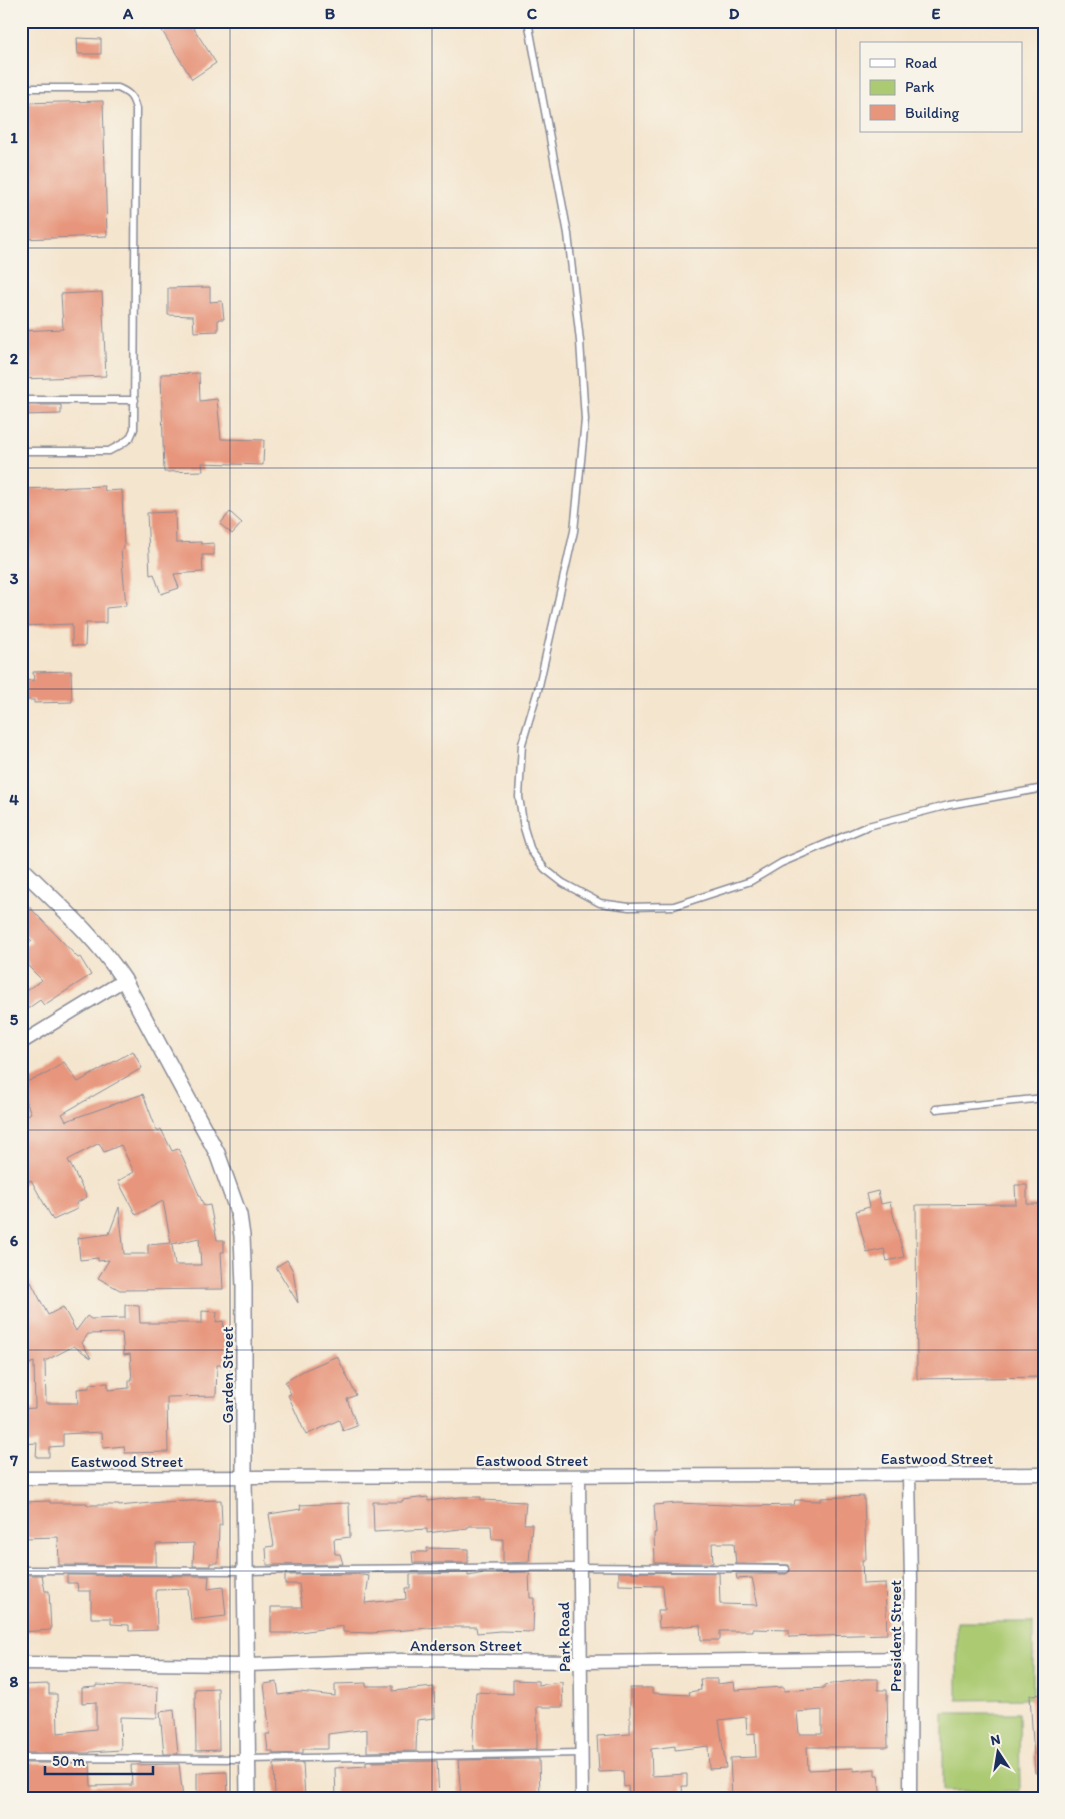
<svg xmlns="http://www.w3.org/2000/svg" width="1065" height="1819" viewBox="0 0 1065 1819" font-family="Itim,sans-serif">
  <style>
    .green { fill: #abca72; stroke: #637c68 }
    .building { fill: #e7957b; fill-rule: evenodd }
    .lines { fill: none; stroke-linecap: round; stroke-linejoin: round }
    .service-casing { stroke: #888a96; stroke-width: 9 }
    .minor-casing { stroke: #888a96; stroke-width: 15 }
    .tertiary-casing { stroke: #888a96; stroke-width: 18 }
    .service { stroke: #fff; stroke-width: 6 }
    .minor { stroke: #fff; stroke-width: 12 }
    .tertiary { stroke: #fff; stroke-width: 15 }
    .grid { fill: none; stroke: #1b2f5e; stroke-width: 1; stroke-opacity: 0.55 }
    .labels { text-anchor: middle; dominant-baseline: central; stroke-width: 4.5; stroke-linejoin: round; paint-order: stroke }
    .street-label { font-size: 16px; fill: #1b2f5e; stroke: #f7f3e8 }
    .neatline { fill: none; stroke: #1b2f5e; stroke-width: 2 }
    .grid-label { font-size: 16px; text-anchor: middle; font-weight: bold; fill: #1b2f5e }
  </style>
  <rect width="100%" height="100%" fill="#f7f3e8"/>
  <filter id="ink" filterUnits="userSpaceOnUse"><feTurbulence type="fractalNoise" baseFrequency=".02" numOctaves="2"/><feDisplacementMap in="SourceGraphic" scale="10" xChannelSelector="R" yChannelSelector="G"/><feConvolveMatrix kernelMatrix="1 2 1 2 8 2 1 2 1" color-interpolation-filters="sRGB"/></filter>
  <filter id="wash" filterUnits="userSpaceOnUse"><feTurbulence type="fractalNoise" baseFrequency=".0096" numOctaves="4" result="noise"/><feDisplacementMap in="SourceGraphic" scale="20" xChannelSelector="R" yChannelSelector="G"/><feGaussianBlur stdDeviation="1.12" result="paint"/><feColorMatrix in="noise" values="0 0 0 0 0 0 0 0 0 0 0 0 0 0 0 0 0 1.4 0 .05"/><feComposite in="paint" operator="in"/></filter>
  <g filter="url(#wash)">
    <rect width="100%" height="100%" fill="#f4e5ce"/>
    <path class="green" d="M957,1622h76v77l-76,1z
      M943,1713h76l1,78h-77z"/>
    <g id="blocks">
      <path class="building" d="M156,21h33l27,42 -24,16z
        M77,38l24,1v15h-23z
        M103,101l4,135 -86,3v-136z
        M210,287v15l12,-1 2,18h-6v12l-24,1 -1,-16 -25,-1v-27z
        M102,292l4,84 -85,3v-48l42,-2 -2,-35z
        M199,373l1,28 17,-2 4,40 43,1 -1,25 -61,-2 1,8 -39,1 -3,-98z
        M21,405h40v9l-40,1z
        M104,486l1,5 17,-1 2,59h-3l5,57 -20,2v15h-20l-1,23 -13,-1v-21l-51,2v-137z
        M175,512l1,31 25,-1v2l13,-1v12h-12l1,17 -29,2 5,14 -18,6 -7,-20 -4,1 -3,-62z
        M230,512l12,11 -10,11 -12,-10z
        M71,671l1,31 -38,1v-3h-13v-19l13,-1 -1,-8z
        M21,898l57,60 2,-1 11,18 -47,30 -4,-5 -14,10 -5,-7v-9l21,-14 -14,-14 1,-2 -8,-10v-5l11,-8 -11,-11z
        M133,1051l9,17 -80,46 4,7 77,-27 14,37 4,-2 11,22 6,-2 5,9 21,48 6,-1 7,35h7v12h-3l2,37 -103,1 -22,-12 11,-18 -11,1v-3l-18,2 -2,-22 31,-4 10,-27 5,47h24v-9l23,-2 -8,-42 -27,14 -18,-34 16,-9 -13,-27 -17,7 -5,-9 -31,17 19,37 -11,6 1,6 -24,11 -22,-40 -10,5v-66l10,-6 -10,-23v-6l27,-11 16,-11 14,20zM199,1238l2,27h-26l-3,-21z
        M1015,1185h12v19h17v173l-127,2 -1,-174 100,-1z
        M878,1191l3,13 9,-2 14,55 -17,4 -3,-12 -17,4 -11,-42 13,-4 -3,-13z
        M287,1260l6,11 5,32 -22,-36z
        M31,1282l17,33 15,-8 13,24 11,-15 4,3 34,-1v-13l14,1 1,17h62v-12l15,1 -1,10 7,-1 3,21 -1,23h-8l-1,31 -49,1 1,55 -43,1 -1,-7 -21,2 -1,-16 -39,2v12l-14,1v10h-13l1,-14 -15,1 -1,-35 14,-1 -1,-46 -13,5v-80zM122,1333l2,22 6,-1 2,26h-3v8l-21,2v-7l-19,1v4l-12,1 1,14h-32l-1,-42 29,-15 17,12 -9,-15 6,-9z
        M337,1356l19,39 -9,4 10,27 -14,5 -4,-11 -33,15 -18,-40 3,-1 -6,-12 18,-11z
        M864,1496l2,64h-4l1,24 22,-1 2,51 -98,3v-7l-36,-1v2h-33v9h-19l-1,-15 -41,3 -1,-18h7l-2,-24 -44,-1v-13l100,1 1,31 38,1 -6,-27 -15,1 -1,-5h50l4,-3 -1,-6 -53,-1 -2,-21h-22l1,20h-58l-1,-30h2l-2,-28 23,-2 74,3 43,-1 1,-5 26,1v-3z
        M428,1497v4l32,-4h21v3l45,2 -2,22h8l-3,38 -26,1v-24h-11l-1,-13h-23v2l-41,5v-4l-53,3 -1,-30h29v-2z
        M221,1500l1,25h-3l-1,38h-8v3h-17l1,-23 -38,1v22l-97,-1 -1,-28 -34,1 -1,-36 27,-1v2h37v2h32v1l43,-4z
        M349,1503l1,34 -16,2 1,15h5l3,10 -76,1 -1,-18 8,-1 -5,-32 32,-5 -1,-4z
        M427,1548l41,1v14h-55l-1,-11h15z
        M529,1572l1,26h4l-1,34 -33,-1 -23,2 -1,-6h-37l-67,6 -29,-1v-6l-50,7h-22v-26h31l-3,-23h-14v-9l70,-1 14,2 -4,27 41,-4 -1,-11h5v-14l58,-1v3l16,-3z
        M21,1575h21l3,16h4l2,39 -30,2z
        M67,1575l142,1 -1,13 15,-2 3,29 -35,4 -3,-31 -32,1 1,40 -28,1v-6l-18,-1v-6h-20v-27h-13l-1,-8h-10z
        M700,1679h17v5l17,-2 1,8 49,-3v4l40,-3v-3l41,-6h13v11h9l1,57h-81l1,23 46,-2v3l21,-2v6h3l3,23h-149l-2,-40 26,-1 -1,-24 -8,1 -1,-17 -27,3 7,48 -17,1 -1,-23 -33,4v-4l-24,3 1,27 35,-2v12h-5l1,12h-54l-1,-12 -4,1 -1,-16 -24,1 -2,-36 33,-2v-46h22v5l38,2 -1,-3 12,-2zM822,1710v24h-23l-2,-22z
        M513,1680l25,1v4l24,-3 1,25h-26v42l-63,1 -1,-11 3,-47 37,2z
        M277,1682l2,13 21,-3 35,4v-12l31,-1v3h27v5l41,-4 1,31 -18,2 -1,31 -49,1v-23l-39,5v15h-25v4l-30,1v-3h-5l-2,-17h4l-6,-50z
        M49,1684v10h8l1,39 38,-4v-27l-14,1v-15l14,-1v-2l62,2 -1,31 -37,-1 1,33 -31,2v1h-66v-39h-3v-29z
        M218,1688l1,62 -23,1 -1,-62z
        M1044,1694v79h-9l-5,-78z
        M174,1710l4,44h-14l-4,-42z
        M539,1759l1,39h-79l-3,-38z
        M437,1761l2,37h-103l-1,-30 31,-2v-4z
        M21,1763h69l1,23 41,-1 -1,-20 48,-1 4,34h-162z
        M303,1763l2,35h-30l-1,-34z
        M227,1772l1,26h-31v-25z"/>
    </g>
  </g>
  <g filter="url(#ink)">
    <use href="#blocks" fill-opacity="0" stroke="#888a96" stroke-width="1"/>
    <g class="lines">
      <g class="service-casing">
        <path id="service" d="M528,21l40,213 12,107 5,79 -11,111 -36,159 -16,54 -3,53 5,31 7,23 14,18 18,14 37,20 29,4 45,-1 77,-25 30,-18 87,-37 81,-21 95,-17
          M21,88h97c12,5 15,9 18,21l-2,320 -4,9 -8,6 -13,7h-88
          M21,400h114
          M936,1109l108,-11
          M21,1570l225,1 90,-2 243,-2 207,2
          M21,1758l226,1 334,-6"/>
      </g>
      <g class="minor-casing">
        <path id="minor" d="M21,1043l103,-63
          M909,1475l2,105 -1,218
          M579,1476l3,322
          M21,1478l1023,-4
          M21,1663l225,2 153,-5 183,2 329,-4"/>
      </g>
      <g class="tertiary-casing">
        <path id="tertiary" d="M21,868c37,36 75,69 103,112l93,173 22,62 3,21 2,50v191l4,321"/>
      </g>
      <use href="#service" class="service"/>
      <use href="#minor" class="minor"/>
      <use href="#tertiary" class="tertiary"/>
    </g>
  </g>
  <path class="grid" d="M230,21v1777M432,21v1777M634,21v1777M836,21v1777M21,248h1023M21,468h1023M21,689h1023M21,910h1023M21,1130h1023M21,1350h1023M21,1571h1023"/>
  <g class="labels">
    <g class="street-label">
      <text transform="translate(227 1375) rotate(-90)">Garden Street</text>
      <text x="937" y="1458">Eastwood Street</text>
      <text x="532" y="1460">Eastwood Street</text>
      <text x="127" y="1461">Eastwood Street</text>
      <text transform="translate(895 1636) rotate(-90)">President Street</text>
      <text transform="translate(564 1637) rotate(-91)">Park Road</text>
      <text x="466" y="1645">Anderson Street</text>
    </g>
  </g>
  <rect width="1065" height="1819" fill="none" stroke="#f7f3e8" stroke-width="55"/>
  <rect x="860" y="42" width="162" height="90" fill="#f7f3e8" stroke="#9fa5b1"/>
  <rect x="870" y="59" width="25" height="8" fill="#ffffff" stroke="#9fa5b1"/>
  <text x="905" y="68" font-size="15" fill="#1b2f5e">Road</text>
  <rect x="870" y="80" width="25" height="15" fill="#abca72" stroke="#9fa5b1"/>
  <text x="905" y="92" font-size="15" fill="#1b2f5e">Park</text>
  <rect x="870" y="105" width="25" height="15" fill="#e7957b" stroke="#9fa5b1"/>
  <text x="905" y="118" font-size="15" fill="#1b2f5e">Building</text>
  <g transform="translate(998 1752) rotate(348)" stroke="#f7f3e8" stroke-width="4" paint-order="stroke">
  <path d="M0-4L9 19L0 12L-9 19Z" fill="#1b2f5e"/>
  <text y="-8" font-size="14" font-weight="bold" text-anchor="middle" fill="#1b2f5e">N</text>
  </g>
  <path d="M45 1766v8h108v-8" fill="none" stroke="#1b2f5e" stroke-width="2.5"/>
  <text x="52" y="1766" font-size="15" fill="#1b2f5e" stroke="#f7f3e8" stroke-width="4" paint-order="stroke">50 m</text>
  <rect x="28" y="28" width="1010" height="1764" class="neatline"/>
  <g class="grid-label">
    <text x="128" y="19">A</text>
    <text x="330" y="19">B</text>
    <text x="532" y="19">C</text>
    <text x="734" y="19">D</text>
    <text x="936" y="19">E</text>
    <text x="14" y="143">1</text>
    <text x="14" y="364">2</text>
    <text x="14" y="584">3</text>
    <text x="14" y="805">4</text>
    <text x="14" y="1025">5</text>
    <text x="14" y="1246">6</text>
    <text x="14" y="1466">7</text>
    <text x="14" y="1687">8</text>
  </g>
</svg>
